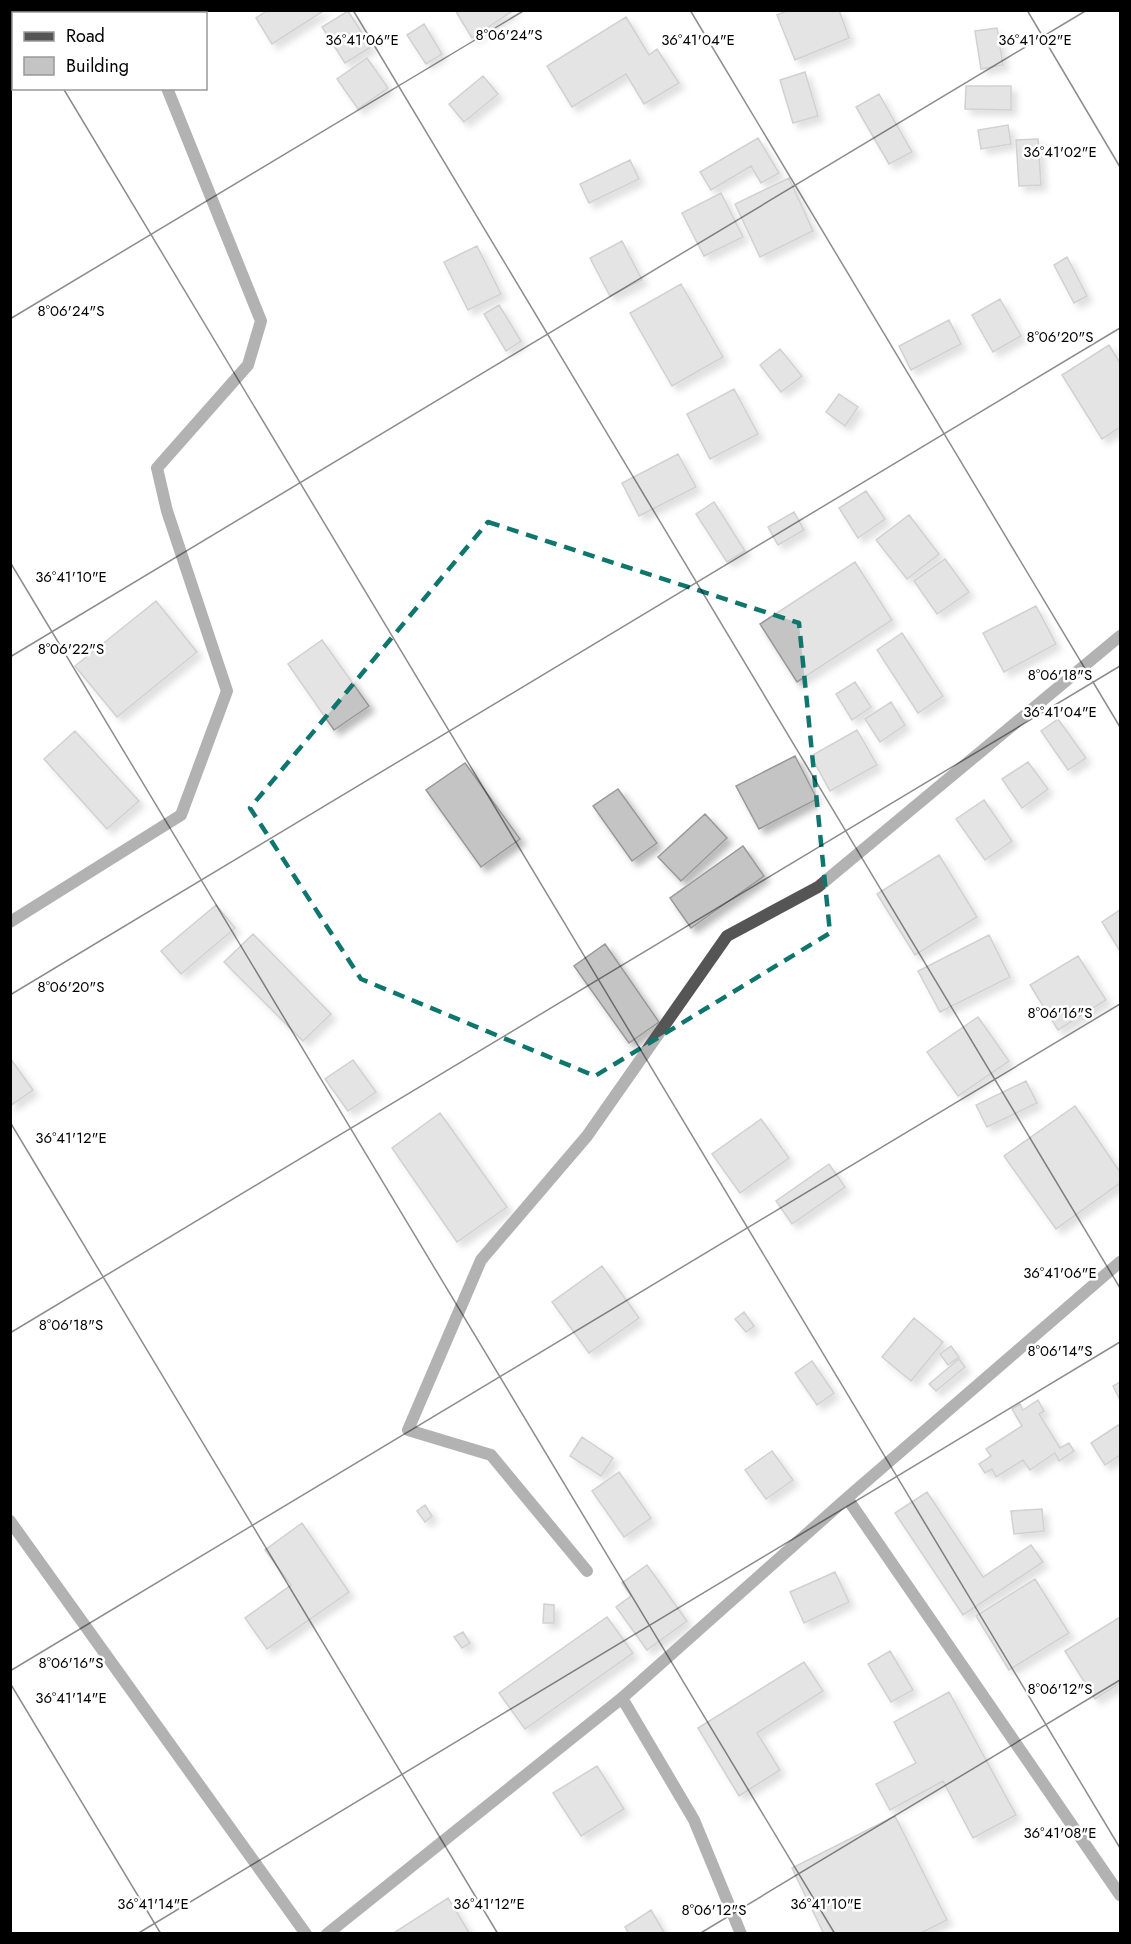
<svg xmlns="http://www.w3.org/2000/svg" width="1131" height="1944" viewBox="0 0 1131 1944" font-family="Jost,sans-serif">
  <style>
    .building { fill: #c4c4c4; stroke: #999; stroke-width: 1.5; filter: url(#shadow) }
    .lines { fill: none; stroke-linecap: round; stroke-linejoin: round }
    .minor { stroke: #555; stroke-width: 12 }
    .marked { fill: none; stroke: #0f766e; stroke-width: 4.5; stroke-dasharray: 12 8; stroke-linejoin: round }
    .ticks { fill: none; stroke: #000; stroke-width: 1.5; stroke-opacity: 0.45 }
    .ticks-label { font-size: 15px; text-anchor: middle; fill: #000; stroke: #fff; stroke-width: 5; stroke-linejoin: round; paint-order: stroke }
  </style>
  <defs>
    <filter id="shadow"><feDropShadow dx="5.5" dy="5.5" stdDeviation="3" flood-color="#0004"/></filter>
  </defs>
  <rect width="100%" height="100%" fill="#fff"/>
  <path class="building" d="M268,10h57l-53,34 -16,-26z
    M455,10h59l-42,28z
    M789,10h50l10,28 -54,22 -18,-45z
    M348,11l23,36 -26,16 -23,-36z
    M626,17l23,38 8,-6 22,34 -35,21 -18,-30 -54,33 -25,-41z
    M424,24l18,30 -16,10 -19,-29z
    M997,28l6,37 -22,4 -6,-38z
    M367,58l21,30 -30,21 -21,-30z
    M805,72l13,44 -25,7 -13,-43z
    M483,76l15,18 -34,28 -15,-18z
    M966,86h45v24l-46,-1z
    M879,94l33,58 -23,12 -33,-57z
    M1008,125l3,19 -30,5 -3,-19z
    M758,138l21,35 -18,10 -10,-17 -40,24 -11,-18z
    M1038,139l3,46 -22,1 -3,-46z
    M630,160l9,19 -50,24 -9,-19z
    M789,178l24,53 -53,26 -25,-53z
    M721,193l22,44 -39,19 -22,-43z
    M622,241l20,39 -32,16 -20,-38z
    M477,246l24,48 -33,16 -24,-48z
    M1067,257l20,39 -13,7 -20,-38z
    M681,284l42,73 -51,29 -42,-73z
    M1000,299l21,37 -28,16 -21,-37z
    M499,305l22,36 -15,10 -22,-37z
    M949,320l12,24 -50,26 -12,-24z
    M1109,345l11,18v64l-18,12 -40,-64z
    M780,349l22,27 -21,16 -21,-27z
    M734,389l24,45 -48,25 -23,-45z
    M839,394l19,13 -13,19 -19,-14z
    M678,454l18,33 -57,29 -17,-33z
    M866,491l19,28 -27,19 -19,-30z
    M714,502l31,49 -18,11 -31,-48z
    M794,512l10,18 -26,15 -10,-18z
    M909,515l30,39 -32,25 -31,-39z
    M945,559l24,33 -32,22 -23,-33z
    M855,562l37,58 -95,62 -37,-58z
    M156,601l41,51 -80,65 -42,-51z
    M1036,606l20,38 -52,28 -21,-39z
    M902,633l41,63 -25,17 -41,-63z
    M322,640l47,66 -35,24 -46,-66z
    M855,682l16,25 -19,13 -16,-26z
    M891,702l14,23 -25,17 -15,-23z
    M1058,719l28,39 -18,12 -27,-39z
    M857,730l20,35 -47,26 -19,-35z
    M75,731l64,70 -32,28 -63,-70z
    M795,756l22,43 -58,30 -23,-43z
    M1028,762l20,27 -26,19 -20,-29z
    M465,763l55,76 -39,28 -55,-77z
    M618,789l39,54 -25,18 -39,-55z
    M984,800l28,41 -27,19 -29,-41z
    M705,814l22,24 -46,43 -23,-24z
    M743,846l21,30 -73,52 -21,-30z
    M939,855l38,62 -62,38 -38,-61z
    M216,905l19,23 -54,46 -20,-23z
    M1120,910v41l-18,-29z
    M253,934l78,80 -28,27 -79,-79z
    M989,935l21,42 -70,35 -22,-41z
    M605,944l54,78 -30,21 -55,-77z
    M1078,956l28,44 -48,30 -28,-45z
    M978,1017l31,44 -51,35 -31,-44z
    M10,1058l23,32 -23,16z
    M353,1060l23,32 -28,19 -23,-32z
    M1026,1081l11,22 -50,24 -11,-22z
    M1075,1106l45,66v11l-64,46 -52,-73z
    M440,1113l67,94 -50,35 -65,-94z
    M761,1119l28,39 -49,35 -28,-39z
    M829,1164l16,23 -53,37 -16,-23z
    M602,1266l37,52 -50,35 -37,-51z
    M744,1312l10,14 -8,6 -11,-13z
    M914,1318l29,24 -32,39 -29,-24z
    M951,1346l8,11 -11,8 -8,-11z
    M959,1359l6,8 -29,24 -7,-7z
    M812,1361l22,32 -17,12 -22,-32z
    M1120,1382v18l-7,-14z
    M1038,1400l6,11 -5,3 21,34 9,-5 5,8 -15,10 -4,-8 -25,17 -7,-10 -27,17 -4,-8 -7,4 -6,-9 12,-8 -5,-7 36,-23 -10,-17 8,-5 3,6z
    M1120,1424v31l-15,10 -14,-22z
    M582,1437l31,21 -12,18 -31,-20z
    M772,1451l21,29 -27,19 -21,-29z
    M619,1472l32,46 -27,19 -32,-46z
    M927,1492l56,85 48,-32 12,17 -80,53 -68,-102z
    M425,1505l7,11 -7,6 -8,-11z
    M1042,1509l2,22 -30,3 -3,-23z
    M302,1523l47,69 -82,57 -22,-31 46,-33 -26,-35z
    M647,1565l40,56 -40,29 -31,-43 15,-11 -9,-13z
    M835,1572l14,30 -45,21 -14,-31z
    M1035,1579l34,54 -60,37 -33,-54z
    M544,1604l10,1v18h-11z
    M607,1617l26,36 -108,76 -26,-36z
    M1120,1617v66l-25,16 -30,-48z
    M463,1632l7,11 -8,5 -8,-11z
    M890,1651l23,39 -22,12 -23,-38z
    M804,1662l19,29 -66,42 23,37 -41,26 -41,-68z
    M949,1692l67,123 -43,23 -30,-57 -53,29 -14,-26 40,-21 -22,-41z
    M597,1766l27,43 -43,27 -28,-43z
    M895,1816l52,104 -28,14h-95l-32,-66z
    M448,1898l22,36h-78z
    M651,1910l14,24h-36l-4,-7z"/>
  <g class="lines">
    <path class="minor" d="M136,10l1,4
      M10,922l171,-107 46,-124 -60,-180 -10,-43 91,-103 13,-44 -94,-233
      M847,1498l273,397
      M10,1521l296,413
      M587,1571l-96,-116 -83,-25 73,-170 106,-124 140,-200 91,-49 302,-251
      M622,1698l72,122 47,114
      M327,1934l295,-236 225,-200 273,-236"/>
  </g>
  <path d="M0 0H1131V1944H0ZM488,522l311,101 31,310 -235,143 -234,-97 -111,-171z" fill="#fff" fill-opacity=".55" fill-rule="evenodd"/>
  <path class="marked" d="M488,522l311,101 31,310 -235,143 -234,-97 -111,-171z"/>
  <path class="ticks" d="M16,10l2,4M353,10l767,1278M690,10l430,717M1027,10l93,157M63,88l1057,1760M10,319l515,-309M10,562l825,1372M10,657l1077,-647M10,995l1110,-667M10,1122l488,812M10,1333l1110,-667M10,1671l1110,-667M10,1683l151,251M137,1934l983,-592M699,1934l421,-254"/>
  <g class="ticks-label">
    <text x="509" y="40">8°06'24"S</text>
    <text x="362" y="45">36°41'06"E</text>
    <text x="698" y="45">36°41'04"E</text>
    <text x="1035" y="45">36°41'02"E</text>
    <text x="1060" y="157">36°41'02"E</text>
    <text x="71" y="316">8°06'24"S</text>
    <text x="1060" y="342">8°06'20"S</text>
    <text x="71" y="582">36°41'10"E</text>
    <text x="71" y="654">8°06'22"S</text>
    <text x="1060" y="680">8°06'18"S</text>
    <text x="1060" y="717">36°41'04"E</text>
    <text x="71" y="992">8°06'20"S</text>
    <text x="1060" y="1018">8°06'16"S</text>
    <text x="71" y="1143">36°41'12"E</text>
    <text x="1060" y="1278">36°41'06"E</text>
    <text x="71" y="1330">8°06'18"S</text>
    <text x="1060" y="1356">8°06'14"S</text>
    <text x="71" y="1668">8°06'16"S</text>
    <text x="1060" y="1694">8°06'12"S</text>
    <text x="71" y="1703">36°41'14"E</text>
    <text x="1060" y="1838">36°41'08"E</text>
    <text x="153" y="1909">36°41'14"E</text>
    <text x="489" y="1909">36°41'12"E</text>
    <text x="826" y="1909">36°41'10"E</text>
    <text x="714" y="1915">8°06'12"S</text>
  </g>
  <rect width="1131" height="1944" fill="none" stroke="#000000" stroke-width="24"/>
  <rect x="12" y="12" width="195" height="78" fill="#ffffff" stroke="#999999" stroke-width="1.5"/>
  <rect x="24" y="32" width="30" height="9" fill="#555555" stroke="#999999" stroke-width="1.5"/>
  <text x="66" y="42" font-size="18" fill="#000000">Road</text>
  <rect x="24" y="57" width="30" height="18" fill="#c4c4c4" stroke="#999999" stroke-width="1.5"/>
  <text x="66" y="72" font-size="18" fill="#000000">Building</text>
</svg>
